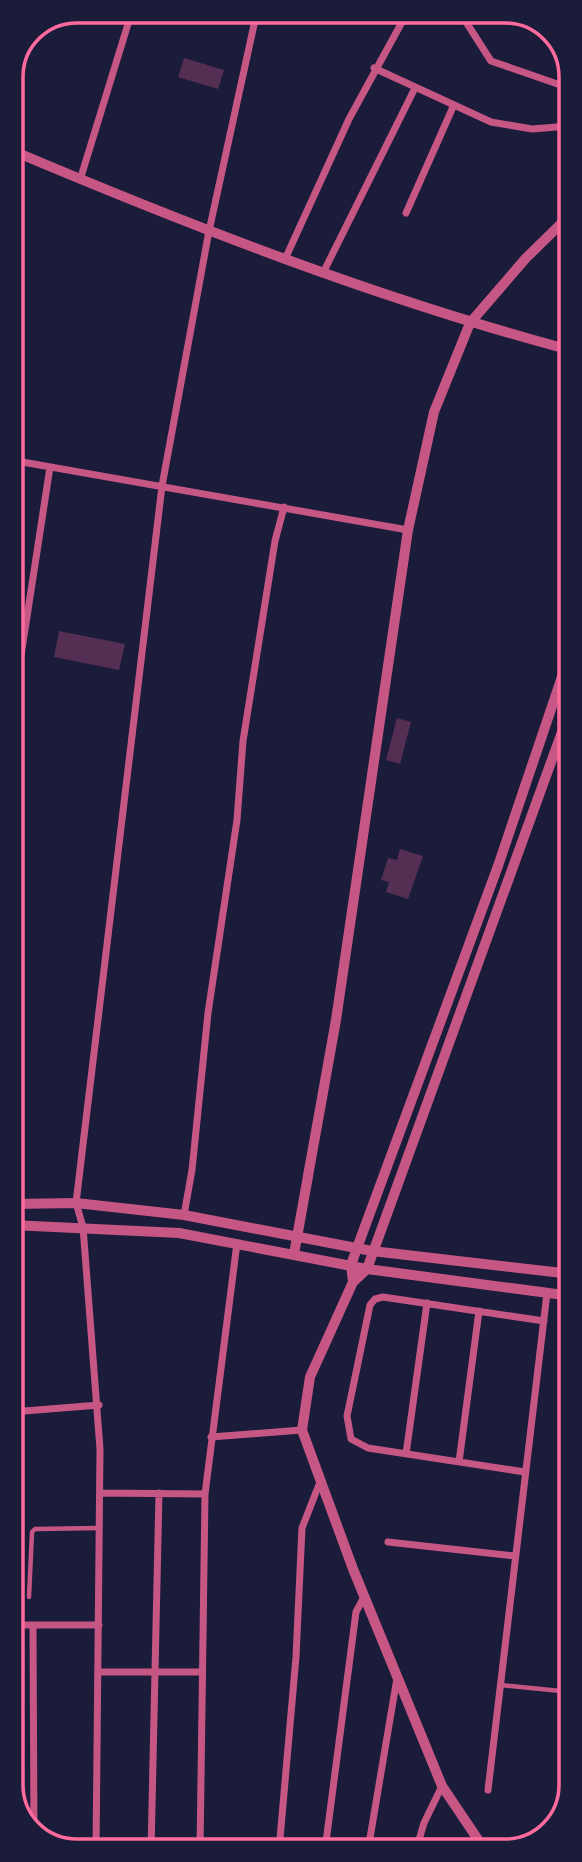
<svg xmlns="http://www.w3.org/2000/svg" width="582" height="1862" viewBox="0 0 582 1862" font-family="'Noto Sans',sans-serif">
  <style>
    .building { fill: #542f53 }
    .lines { fill: none; stroke-linecap: round; stroke-linejoin: round }
    .service { stroke: #c65784; stroke-width: 4.5 }
    .minor { stroke: #c65784; stroke-width: 7 }
    .tertiary { stroke: #c65784; stroke-width: 10 }
    .rim { fill: none; stroke: #ff6b9d; stroke-width: 3.5 }
  </style>
  <rect width="100%" height="100%" fill="#1b1b3a"/>
  <path class="building" d="M184,58l40,12 -6,19 -40,-12z
    M59,631l66,13 -6,26 -65,-13z
    M397,718l14,4 -11,42 -14,-4z
    M400,849l23,7 -15,43 -22,-7 3,-10 -8,-2 7,-22 9,2z"/>
  <g class="lines">
    <path class="service" d="M29,1597l3,-65 3,-3 64,-1
      M500,1685l71,7"/>
    <path class="minor" d="M459,11l32,50 78,27
      M374,68l117,54 41,7 37,-3
      M80,180l52,-169
      M406,213l47,-106
      M286,257l63,-138 59,-108
      M324,271l91,-183
      M11,460l397,70
      M11,721l39,-254
      M184,1215l8,-45 16,-157 29,-193 6,-79 32,-200 9,-34
      M12,1412l87,-7
      M211,1437l91,-7
      M406,1454l21,-151
      M459,1462l20,-151
      M525,1472l-157,-24 -17,-9 -4,-23 23,-111 5,-6 8,-2 161,24
      M100,1493l105,1
      M388,1542l127,14
      M12,1625h87
      M33,1625l1,211
      M98,1672h104
      M488,1790l59,-497
      M326,1842l30,-230 8,-15
      M56,1845l270,-3 40,8
      M279,1850l17,-193 6,-129 18,-46
      M368,1850l29,-172
      M416,1850l8,-27 18,-37
      M96,1851l4,-402 -17,-222 -7,-24 86,-717 47,-255 48,-220
      M151,1851l8,-358
      M200,1851l5,-357 32,-251"/>
    <path class="tertiary" d="M11,150c182,77 368,149 559,200
      M569,177l1,30
      M12,1204l64,-1 108,12 188,36 199,23
      M12,1225l167,8 188,36 204,27
      M294,1254l42,-234 72,-490 26,-118 36,-89 56,-65 44,-43
      M353,1282l-2,-17 6,-17 141,-382 72,-213
      M485,1850l-43,-64 -89,-217 -51,-139 8,-53 43,-95 14,-13 203,-559"/>
  </g>
  <path d="M0 0H582V1862H0ZM77 23H505A54 54 0 0 1 559 77V1785A54 54 0 0 1 505 1839H77A54 54 0 0 1 23 1785V77A54 54 0 0 1 77 23Z" fill="#1b1b3a" fill-rule="evenodd"/>
  <path class="rim" d="M77 23H505A54 54 0 0 1 559 77V1785A54 54 0 0 1 505 1839H77A54 54 0 0 1 23 1785V77A54 54 0 0 1 77 23Z"/>
</svg>
